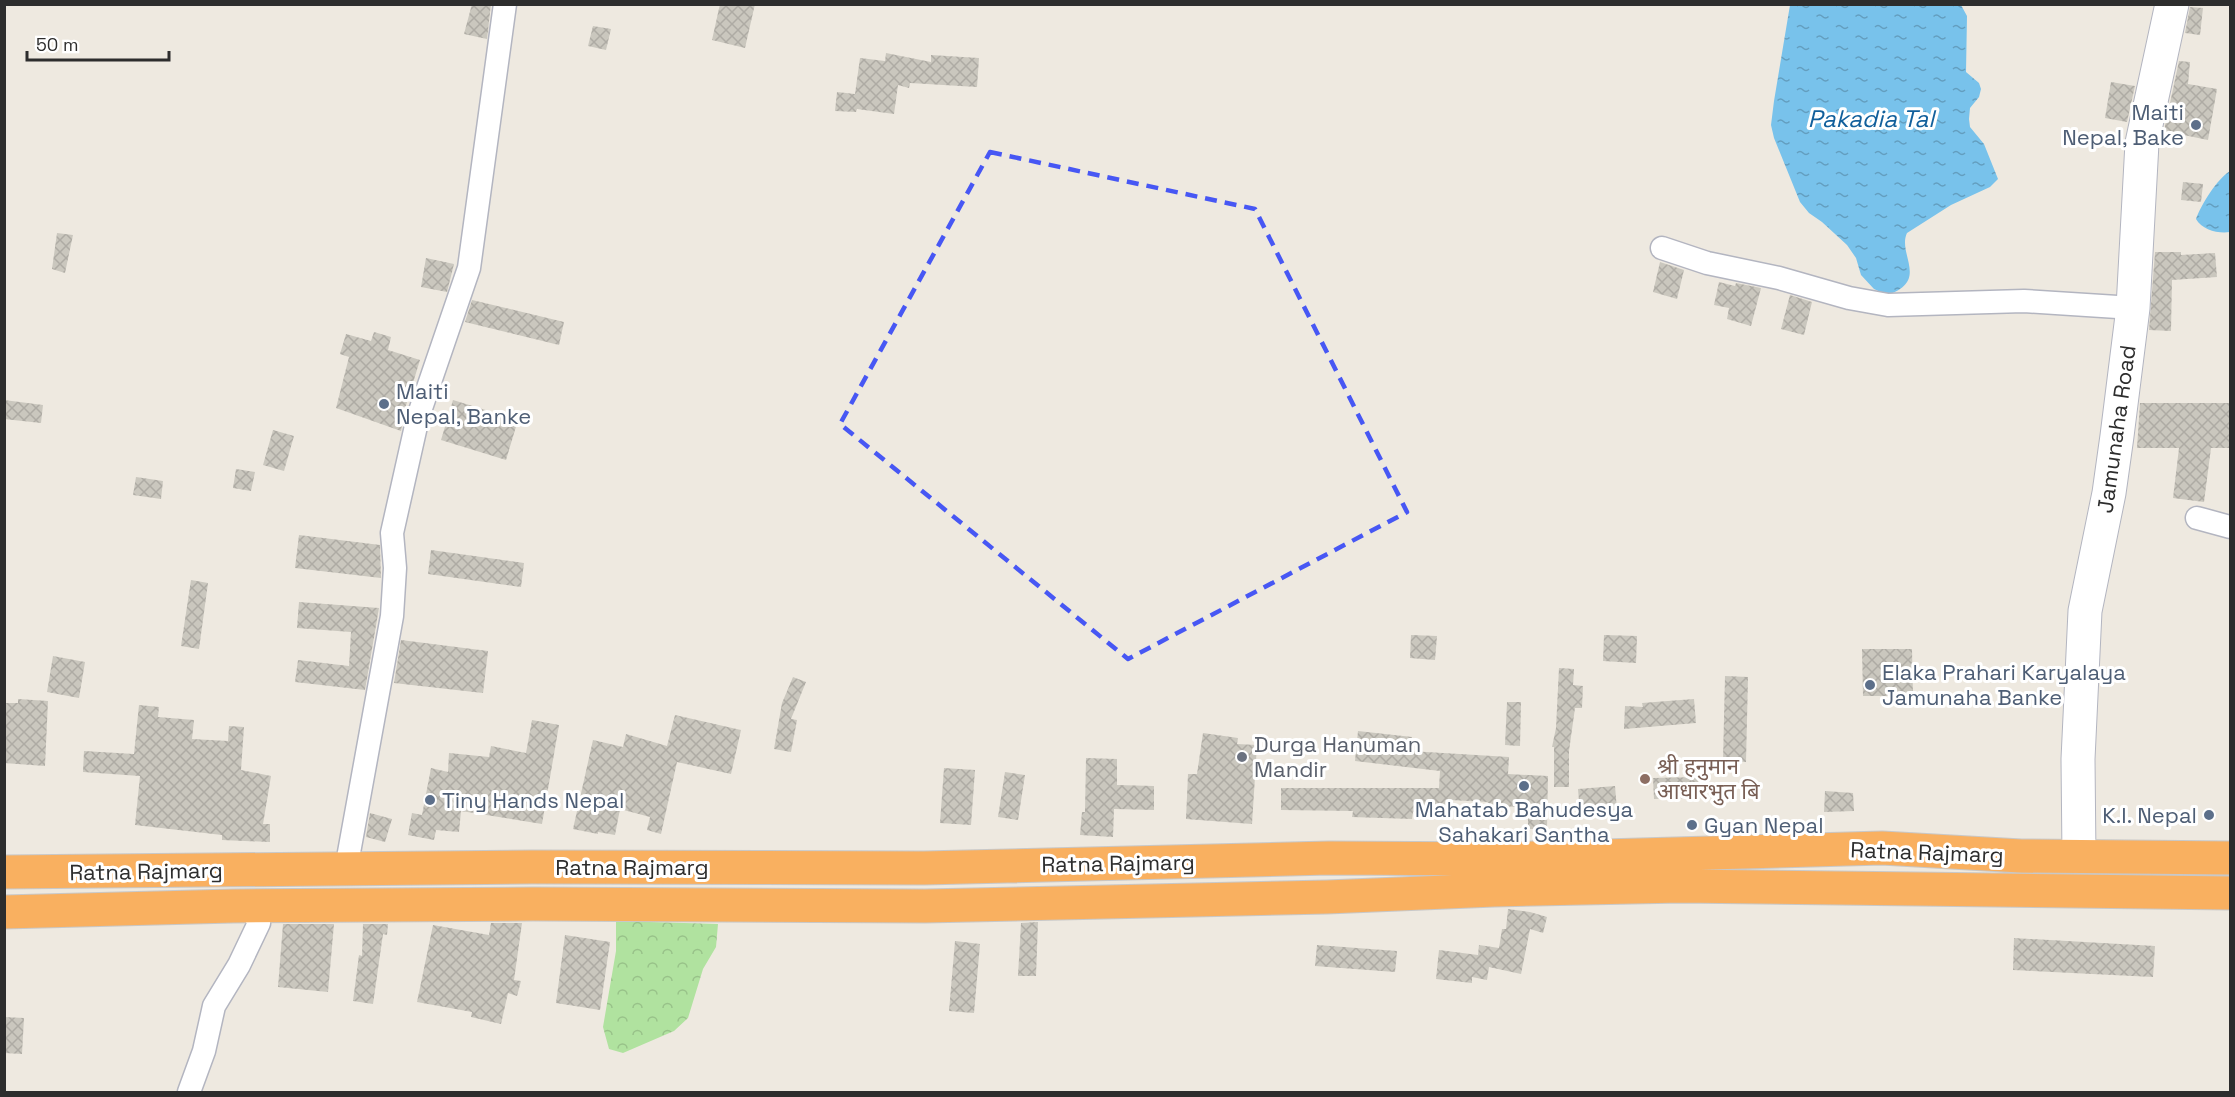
<svg xmlns="http://www.w3.org/2000/svg" width="2235" height="1097" viewBox="0 0 2235 1097" font-family="'Space Grotesk','Noto Sans Devanagari',sans-serif">
  <style>
    .forest { fill: url(#forest-crowns) }
    .water { fill: url(#water-ripples) }
    .building { fill: url(#building-cross-hatch) }
    .lines { fill: none; stroke-linecap: round; stroke-linejoin: round }
    .street-casing { stroke: #b3b5c0; stroke-width: 25 }
    .secondary-casing { stroke: #b3b5c0; stroke-width: 35 }
    .highway-casing { stroke: #c8c8c8; stroke-width: 35 }
    .street { stroke: #fff; stroke-width: 22 }
    .secondary { stroke: #fff; stroke-width: 33 }
    .highway { stroke: #f9b060; stroke-width: 33 }
    .marked { fill: none; stroke: #4757f4; stroke-width: 4.5; stroke-dasharray: 12 8; stroke-linejoin: round }
    .service-dot { fill: #5c6f8a; stroke: #fff; stroke-width: 2 }
    .worship-dot { fill: #6b7280; stroke: #fff; stroke-width: 2 }
    .education-dot { fill: #8d6e63; stroke: #fff; stroke-width: 2 }
    .labels { text-anchor: middle; dominant-baseline: central; stroke-width: 6; stroke-linejoin: round; paint-order: stroke }
    .service-label { font-size: 22px; fill: #4e5e75; stroke: #fff; text-anchor: start }
    .street-label { font-size: 22px; fill: #2d2d2d; stroke: #fff }
    .worship-label { font-size: 22px; fill: #5b616d; stroke: #fff; text-anchor: start }
    .education-label { font-size: 22px; fill: #785e54; stroke: #fff; text-anchor: start }
    .water-label { font-size: 24px; font-style: italic; fill: #12609c; stroke: #fff }
  </style>
  <defs>
    <pattern id="forest-crowns" width="20" height="18" patternUnits="userSpaceOnUse" patternTransform="scale(1.5)"><rect width="20" height="18" fill="#b0e29f"/><path d="M2 6a3 3 0 1 1 6 0M12 15a3 3 0 1 1 6 0" fill="none" stroke="#98c289"/></pattern>
    <pattern id="water-ripples" width="26" height="14" patternUnits="userSpaceOnUse" patternTransform="scale(1.5)"><rect width="26" height="14" fill="#78c2eb"/><path d="M2 4q2-2 4 0t4 0M15 11q2-2 4 0t4 0" fill="none" stroke="#639ebf"/></pattern>
    <pattern id="building-cross-hatch" width="8" height="8" patternUnits="userSpaceOnUse" patternTransform="scale(1.5)"><rect width="8" height="8" fill="#cac7be"/><path d="M0 0l8 8M0 8l8-8" fill="none" stroke="#aeaba4"/></pattern>
  </defs>
  <rect width="100%" height="100%" fill="#eee9e0"/>
  <path class="forest" d="M616,921l102,3 -2,23 -13,22 -15,49 -14,13 -51,22 -14,-4 -6,-22 13,-76z"/>
  <path class="water" d="M1790,5h171l6,11 -1,56 13,11 2,6 -2,8 -9,11 -1,11 1,8 14,17 14,35 -8,8 -39,18 -44,28c-10,21 23,48 -20,62l-13,-6 -13,-14 -5,-17 -9,-13 -25,-23 -13,-9 -9,-11 -26,-64 -3,-13 3,-24z
    M2230,171v61c-11,2 -28,-2 -34,-13 5,-14 21,-40 34,-48z"/>
  <path class="building" d="M472,4h19l-4,35 -23,-5z
    M720,4h35l-10,44 -33,-8z
    M2190,7l13,1 -3,27 -15,-2z
    M593,26l18,3 -5,21 -18,-4z
    M886,53l45,9v-7l48,3 -2,29 -67,-4 -1,5 -11,-3 -4,29 -37,-5 -1,3 -21,-1 2,-19 18,2 5,-36 25,3z
    M2179,61l11,1 -2,22 29,5 -9,51 -44,-9z
    M2111,82l24,4 -8,36 -22,-4z
    M2183,182l20,2 -2,18 -20,-2z
    M57,233l16,2 -8,38 -13,-4z
    M2155,252h26v3l34,-2 2,24 -45,3 -1,51 -22,-1z
    M426,258l28,6 -7,28 -26,-5z
    M1660,262l24,8 -7,29 -24,-7z
    M1719,282l16,4 1,-3 25,5 -10,38 -24,-7 2,-11 -15,-3z
    M1790,295l22,7 -8,33 -23,-6z
    M472,300l92,22 -5,23 -94,-23z
    M374,332l17,5 -3,13 32,10 -16,52h1l-4,19 -65,-23 13,-51 -9,-3 6,-20 25,7z
    M4,400l39,5 -2,18 -37,-4z
    M453,400l65,20 -12,40 -65,-20z
    M2140,403h90v45h-19l-7,54 -31,-4 6,-50h-42z
    M273,430l21,6 -10,35 -21,-6z
    M236,469l19,3 -4,19 -18,-3z
    M136,477l27,4 -2,18 -28,-4z
    M299,535l81,10 1,33 -86,-10z
    M431,550l93,13 -3,24 -93,-13z
    M191,580l17,3 -9,66 -18,-3z
    M299,602l80,6 -14,82 -70,-8 3,-22 51,6 2,-34 -54,-4z
    M1411,635l26,1 -2,24 -25,-2z
    M1604,635l33,1 -1,27 -33,-2z
    M401,640l87,11 -5,42 -89,-10z
    M1862,649h50l1,47h-50z
    M53,656l32,6 -6,36 -32,-6z
    M1559,668l15,1 -1,16 10,1 -1,22h-7l-6,43v36h-15v-40h-2l4,-19z
    M1725,676l23,1 -2,85 -23,-1z
    M793,677l13,5 -15,37 6,1 -6,32 -17,-3 8,-46z
    M18,699l30,2 -3,65 -41,-3v-60h14z
    M1694,699l2,24 -72,6 1,-23 18,1 -1,-4z
    M1507,702h14l-1,44 -15,-1z
    M139,705l20,2 -1,10 36,3 -2,19 36,2 1,-15 15,1 -3,43 30,6 -8,48h7v18l-48,-2v-5l-87,-10 5,-49 -57,-4 1,-21 50,3z
    M675,715l66,15 -10,44 -54,-12 -16,72 -14,-4 3,-13 -30,-8 -5,26 -17,-3v2l-25,-5 20,-89 30,7 3,-13 41,12z
    M532,720l27,5 -17,99 -81,-13 -2,21 -23,-2 -2,10 -26,-5 4,-22 10,2 9,-47 17,4 1,-19 40,4 2,-11 35,7z
    M1358,731l54,6 -2,14 99,6 -1,17 40,2 -1,53h-19v-21l-41,-3 1,-3 -38,-2 1,12h-38l-1,7 -60,-2 1,-6 -72,-1v-22h158l1,-17 -85,-10z
    M1203,733l35,5 -1,6 20,1 -5,79 -66,-5 2,-45h9z
    M1086,758l31,1v26l37,1v24l-40,-1 -1,28 -33,-2 2,-23h3z
    M944,768l31,2 -4,55 -31,-2z
    M1005,772l20,3 -7,45 -20,-3z
    M1698,777l1,21 -45,1 -1,-21z
    M1615,786l2,24 -37,3 -2,-24z
    M1825,791l28,2 1,18 -30,1z
    M370,813l22,6 -7,23 -19,-5z
    M1508,909l22,3 17,5 -4,16 -13,-4 -9,45 -32,-7 -2,13 -15,-3v6l-36,-4 3,-29 39,5 1,-10 20,3 3,-19h4z
    M1038,922l-2,54h-18l3,-53z
    M491,923h31l-8,57 7,1 -4,15 -9,-3 -7,31 -30,-7 1,-5 -55,-10 16,-77 56,10z
    M283,924h51l-6,68 -50,-5z
    M363,924h25l-1,11 -4,-1 -10,70 -20,-3 6,-46 3,1z
    M565,935l45,7 -10,68 -44,-7z
    M2014,938l141,8 -2,31 -140,-7z
    M955,941l25,3 -6,69 -25,-2z
    M1317,945l80,6 -2,21 -80,-6z
    M4,1017l20,1 -2,36 -18,-1z"/>
  <g class="lines">
    <g class="street-casing">
      <path id="street" d="M1662,248l45,15 72,15 70,20 39,7 136,-4 109,7
        M2197,518l33,9
        M346,869l46,-253 3,-48 -3,-35 26,-116 51,-149 36,-264
        M189,1092l15,-41 10,-45 25,-41 20,-42 -9,-17"/>
    </g>
    <g class="secondary-casing">
      <path id="secondary" d="M2079,856l-1,-97 7,-148 24,-118 8,-57 16,-128 9,-165 30,-139"/>
    </g>
    <g class="highway-casing">
      <path id="highway" d="M4,872l528,-5 392,1 405,-10 171,1 382,-11 139,8 209,2
        M4,912l229,-6 300,-2 392,2 402,-9 167,-7 187,-4 549,7"/>
    </g>
    <use href="#street" class="street"/>
    <use href="#secondary" class="secondary"/>
    <use href="#highway" class="highway"/>
  </g>
  <path class="marked" d="M990,152l265,57 152,303 -279,147 -288,-235z"/>
  <g class="service-dot">
    <circle cx="2196" cy="125" r="6"/>
    <circle cx="384" cy="404" r="6"/>
    <circle cx="1870" cy="685" r="6"/>
    <circle cx="1524" cy="786" r="6"/>
    <circle cx="430" cy="800" r="6"/>
    <circle cx="2209" cy="815" r="6"/>
    <circle cx="1692" cy="825" r="6"/>
  </g>
  <circle class="worship-dot" cx="1242" cy="757" r="6"/>
  <circle class="education-dot" cx="1645" cy="779" r="6"/>
  <g class="labels">
    <g class="service-label">
      <text x="2184" y="112" text-anchor="end">Maiti<tspan x="2184" dy="25">Nepal, Bake</tspan></text>
      <text x="396" y="391">Maiti<tspan x="396" dy="25">Nepal, Banke</tspan></text>
      <text x="1882" y="672">Elaka Prahari Karyalaya<tspan x="1882" dy="25">Jamunaha Banke</tspan></text>
      <text x="442" y="800">Tiny Hands Nepal</text>
      <text x="1524" y="809" text-anchor="middle">Mahatab Bahudesya<tspan x="1524" dy="25">Sahakari Santha</tspan></text>
      <text x="2197" y="815" text-anchor="end">K.I. Nepal</text>
      <text x="1704" y="825">Gyan Nepal</text>
    </g>
    <g class="street-label">
      <text transform="translate(2116 429) rotate(-82)">Jamunaha Road</text>
      <text transform="translate(1927 852) rotate(2)">Ratna Rajmarg</text>
      <text transform="translate(1118 863) rotate(-1)">Ratna Rajmarg</text>
      <text x="632" y="867">Ratna Rajmarg</text>
      <text transform="translate(146 871) rotate(-1)">Ratna Rajmarg</text>
    </g>
    <g class="worship-label">
      <text x="1254" y="744">Durga Hanuman<tspan x="1254" dy="25">Mandir</tspan></text>
    </g>
    <g class="education-label">
      <text x="1657" y="766">श्री हनुमान<tspan x="1657" dy="25">आधारभुत बि</tspan></text>
    </g>
    <g class="water-label">
      <text x="1871" y="118">Pakadia Tal</text>
    </g>
  </g>
  <rect width="2235" height="1097" fill="none" stroke="#2d2d2d" stroke-width="12"/>
  <path d="M27 51v9h142v-9" fill="none" stroke="#2d2d2d" stroke-width="3"/>
  <text x="36" y="51" font-size="18" fill="#2d2d2d" stroke="#ffffff" stroke-width="4.5" paint-order="stroke">50 m</text>
</svg>
